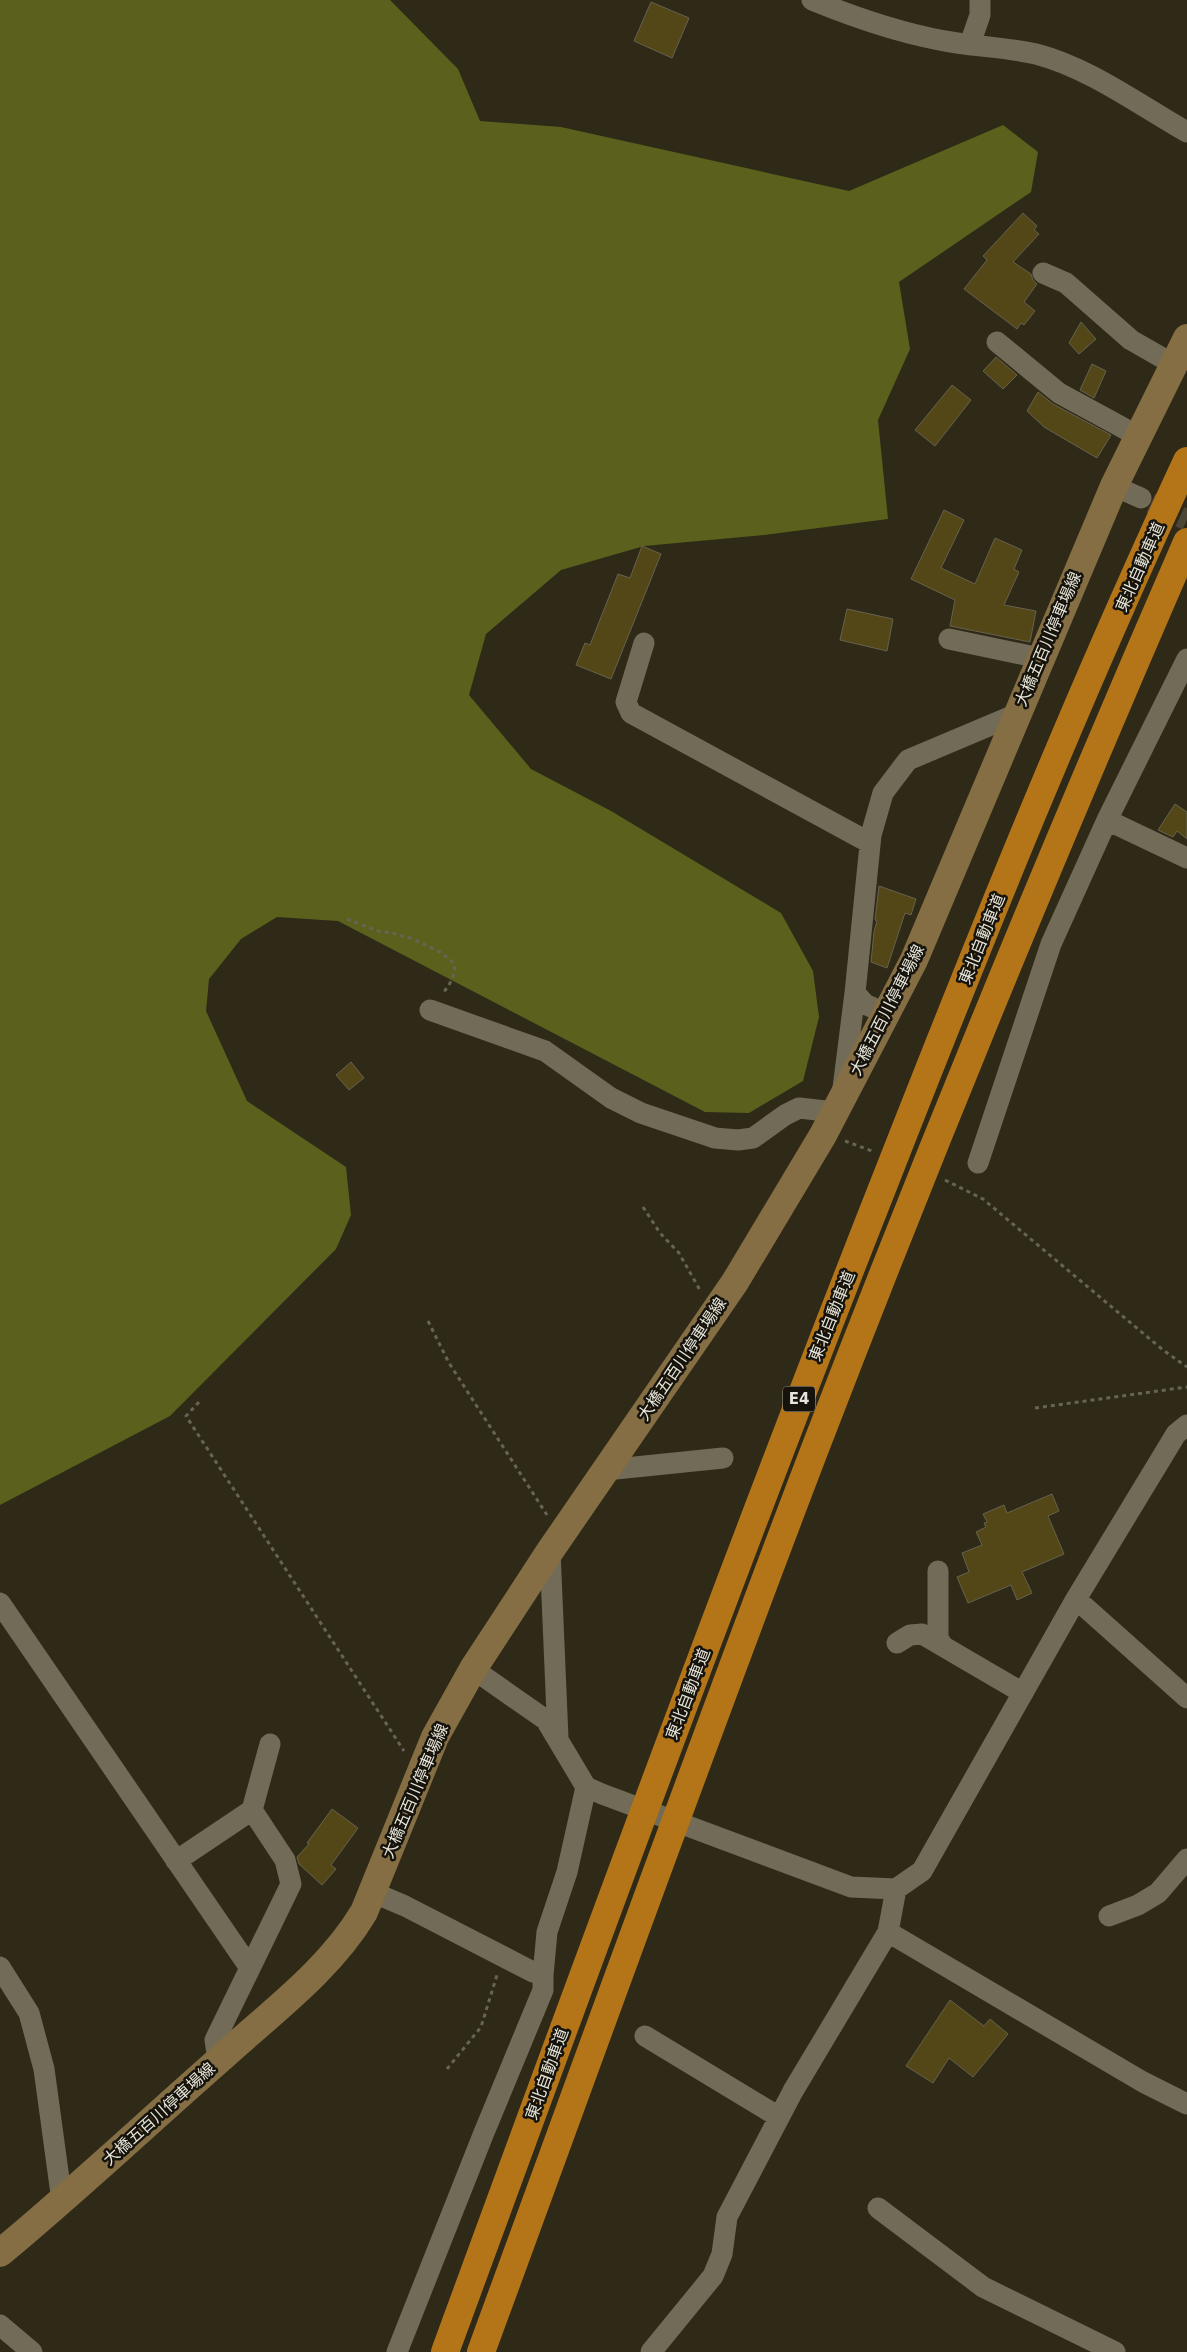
<svg xmlns="http://www.w3.org/2000/svg" width="1187" height="2352" viewBox="0 0 1187 2352" font-family="'DejaVu Sans','Noto Sans JP',sans-serif">
  <style>
    .forest { fill: #5b611d }
    .building { fill: #534717; stroke: #67624e }
    .lines { fill: none; stroke-linecap: round; stroke-linejoin: round }
    .street-tunnel { stroke: #4b4635; stroke-width: 21; stroke-dasharray: 21 11; stroke-linecap: butt }
    .path { stroke: #686454; stroke-width: 3; stroke-dasharray: 4 4; stroke-linecap: butt }
    .street { stroke: #716b57; stroke-width: 21 }
    .secondary { stroke: #856e44; stroke-width: 28 }
    .highway { stroke: #b47519; stroke-width: 28 }
    .labels { text-anchor: middle; dominant-baseline: central; stroke-width: 5; stroke-linejoin: round; paint-order: stroke }
    .shield { fill: #15130b; stroke: #a8a59b; stroke-width: 1 }
    .shield-label { font-size: 15px; font-weight: bold; fill: #e7e4d9 }
    .street-label { font-size: 16px; fill: #e7e4d9; stroke: #15130b }
  </style>
  <rect width="100%" height="100%" fill="#2f2a18"/>
  <path class="forest" d="M0,0h390l68,69 22,52 81,6 288,64 154,-66 35,27 -7,40 -132,90 11,67 -32,71 10,99 -124,16 -120,11 -83,24 -75,64 -17,61 62,74 80,42 170,102 32,58 6,46 -16,64 -54,32 -44,-1 -367,-191 -61,-4 -36,22 -32,40 -3,32 41,90 99,66 5,48 -15,34 -166,167 -170,89z"/>
  <path class="building" d="M651,2l38,16 -17,40 -38,-17z
    M1023,213l14,13 -3,4 5,4 -26,28 18,12 2,6 4,4 -13,18 11,9 -11,14 -3,-2 -4,6 -53,-40 23,-29 -4,-4z
    M1081,322l15,17 -17,15 -10,-11z
    M996,357l21,18 -14,14 -20,-18z
    M1092,364l14,7 -12,27 -14,-8z
    M952,385l19,15 -36,46 -20,-16z
    M1038,392l15,12 58,31 -14,23 -53,-31 -17,-16z
    M944,510l20,10 -23,48 34,16 20,-46 27,12 -8,19 5,3 -15,33 32,6 -6,31 -80,-16 5,-26 -44,-21z
    M642,546l19,8 -50,125 -35,-14 9,-22 5,2 28,-71 12,4z
    M847,609l46,10 -6,32 -47,-11z
    M1175,804l12,8v27l-10,-8 -4,6 -15,-7z
    M879,886l37,13 -5,16 -6,-2 -18,55 -16,-6 3,-30 3,-11 -2,-1z
    M351,1062l13,16 -15,12 -13,-15z
    M1052,1494l7,17 -11,5 16,38 -42,18 10,21 -15,7 -6,-15 -43,18 -11,-26 12,-5 -7,-19 20,-8 -6,-13 10,-5 -2,-4 3,-1 -4,-8 21,-9 3,8z
    M332,1809l26,19 -27,37 5,4 -14,16 -23,-21 -2,-7 12,-13 -2,-1z
    M950,2000l34,26 6,-7 18,15 -35,43 -24,-19 -16,25 -27,-17z"/>
  <g class="lines">
    <path class="street-tunnel" d="M1151,503l36,17"/>
    <path class="path" d="M347,919l31,12 14,2 21,6 27,13 14,11c2,12 -4,22 -12,31
      M845,1141l27,10
      M945,1180l38,19 180,151 24,17
      M643,1207l17,26 19,20 22,39
      M428,1321l21,42 98,152
      M199,1402l-13,14 218,335
      M1035,1408l152,-21
      M447,2069l34,-42 16,-52"/>
    <path class="street" d="M812,0c44,18 98,36 145,43 27,4 53,5 79,11 54,14 103,51 151,78
      M970,44l10,-29v-15
      M1043,273l23,10 65,57 42,24
      M997,342l62,51 79,43
      M1114,486l27,12
      M949,639l91,19
      M644,643l-18,59 5,11 239,130
      M1187,659l-80,161 80,38
      M430,1010l115,41 66,47 30,15 74,25 23,2 15,-2 32,-23 14,-7 36,4
      M886,1014l-21,-10 -10,-11 16,-158 12,-42 25,-33 109,-46
      M843,1088l12,-95
      M978,1163l73,-219 56,-124
      M606,1470l117,-12
      M550,1551l8,187
      M938,1571v67l5,8
      M1076,1599l111,99
      M0,1603l250,365
      M897,1643l13,-8 12,-1 101,59
      M473,1669l73,51 40,67 16,7 249,93 45,2 26,-18 154,-272 100,-165 11,-9
      M176,1861l76,-51
      M896,1889l-8,43 255,150 44,22
      M372,1892l33,14 128,66 10,3
      M1109,1916l29,-11 20,-12 29,-34
      M0,1967l29,46 15,56 18,132
      M645,2036l134,81
      M218,2060l-3,-20 76,-156 -6,-24 -33,-50 18,-66
      M878,2208l105,79 132,65
      M0,2325l32,27
      M397,2352l86,-217 60,-145v-15l4,-43 20,-60 19,-85
      M651,2352l62,-76 9,-22 5,-37 66,-126 95,-159"/>
    <path class="secondary" d="M0,2253c75,-62 146,-129 219,-193 50,-46 110,-89 145,-148l71,-175 38,-68 77,-118 185,-269 88,-147 63,-121 28,-54 200,-474 73,-148"/>
    <path class="highway" d="M445,2352c144,-393 288,-786 442,-1176 94,-240 191,-481 300,-715
      M481,2352c111,-302 220,-606 335,-906 117,-304 241,-605 371,-904"/>
  </g>
  <g class="labels">
    <rect class="shield" x="783" y="1386.5" width="32" height="25" rx="4"/>
    <g class="shield-label">
      <text x="799" y="1399">E4</text>
    </g>
    <g class="street-label">
      <text transform="translate(1140 567) rotate(-66)">東北自動車道</text>
      <text transform="translate(1048 639) rotate(-67)">大橋五百川停車場線</text>
      <text transform="translate(982 939) rotate(-68)">東北自動車道</text>
      <text transform="translate(887 1010) rotate(-63)">大橋五百川停車場線</text>
      <text transform="translate(832 1316) rotate(-68)">東北自動車道</text>
      <text transform="translate(682 1359) rotate(-56)">大橋五百川停車場線</text>
      <text transform="translate(688 1694) rotate(-69)">東北自動車道</text>
      <text transform="translate(415 1791) rotate(-67)">大橋五百川停車場線</text>
      <text transform="translate(547 2074) rotate(-70)">東北自動車道</text>
      <text transform="translate(159 2114) rotate(-42)">大橋五百川停車場線</text>
    </g>
  </g>
</svg>
